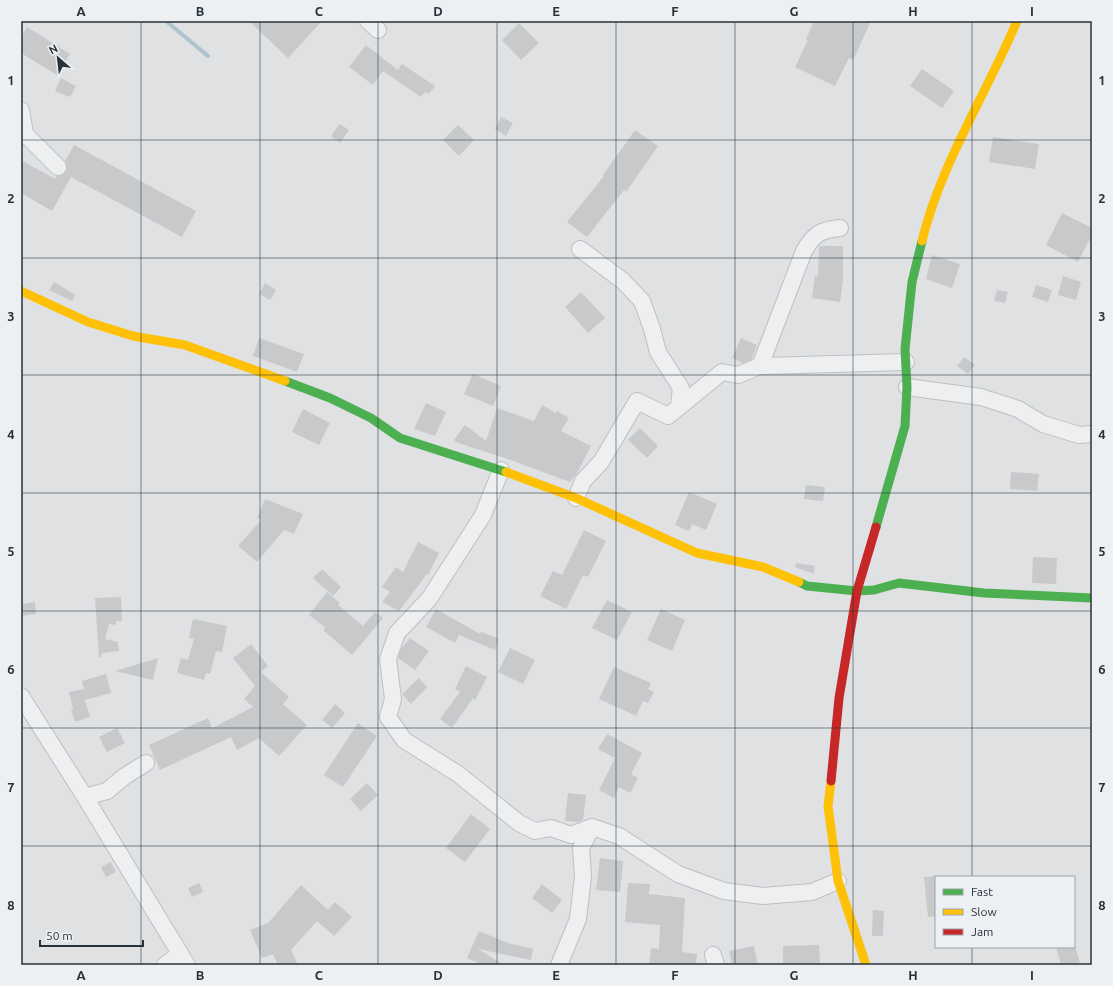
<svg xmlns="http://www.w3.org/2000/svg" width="1113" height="986" viewBox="0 0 1113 986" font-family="Ubuntu,sans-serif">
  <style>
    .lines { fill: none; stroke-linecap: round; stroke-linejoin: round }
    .stream { stroke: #afc2cd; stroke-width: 4 }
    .building { fill: #c7c9cb }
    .street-casing { stroke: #bdbfc1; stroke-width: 18 }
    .street { stroke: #eeeff0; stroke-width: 16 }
    .fast { stroke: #4caf50; stroke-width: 9 }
    .slow { stroke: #ffc107; stroke-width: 9 }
    .jam { stroke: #c62828; stroke-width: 9 }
    .grid { fill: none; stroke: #27313b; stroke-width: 1; stroke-opacity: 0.55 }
    .neatline { fill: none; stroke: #27313b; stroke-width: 1.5 }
    .grid-label { font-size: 13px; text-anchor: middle; font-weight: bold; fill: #27313b }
  </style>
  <rect width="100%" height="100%" fill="#dfe1e3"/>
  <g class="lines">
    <path class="stream" d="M166,21l42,35"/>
  </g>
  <path class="building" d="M249,21h73l-34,37z
    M814,21h57l-18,39 -4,-2 -14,28 -40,-19 13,-27 -2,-1z
    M519,23l20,20 -18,17 -19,-20z
    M27,27l43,27 -13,21 -36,-22v-16z
    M366,45l32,25 4,-6 33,22 -6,8 -4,-2 -4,5 -38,-26 -10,14 -24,-18z
    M922,69l32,22 -12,17 -32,-22z
    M61,78l15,8 -6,11 -15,-6z
    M501,117l12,6 -7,13 -11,-7z
    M340,124l9,6 -9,13 -9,-7z
    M458,125l16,15 -15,16 -16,-16z
    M635,130l23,16 -32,46 -2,-2 -37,47 -20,-15 37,-46 -1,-1z
    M993,137l46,7 -4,25 -46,-7z
    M74,145l122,66 -14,26 -111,-60 -19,34 -31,-18v-33l34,19 2,-3 7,-2 3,-4v-5l-2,-4z
    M1062,213l30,15v7l-14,27 -32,-17z
    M819,246h24v34l-3,22 -28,-4 3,-23 3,1z
    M932,255l28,9 -8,24 -26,-9z
    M1063,276l18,6 -5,18 -18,-5z
    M54,282l21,13 -3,6 -23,-11z
    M265,283l11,7 -6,10 -11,-6z
    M1036,285l16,5 -4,12 -16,-5z
    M997,290l11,2 -3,11 -11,-2z
    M581,292l24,26 -17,15 -23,-26z
    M259,338l45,16 -7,18 -44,-16z
    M741,338l16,7 -6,15 -8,3 -11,-5z
    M964,357l11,8 -7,9 -11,-8z
    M473,374l28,12 -8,20 -29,-12z
    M426,403l20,9 -11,24 -21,-7z
    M542,405l14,8 1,-2 12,7 -8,13 30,15 -14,27 -7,9 -65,-24 -47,-15 -4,-3 11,-15 21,16 11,-33 37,13z
    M303,409l27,14 -11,22 -27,-13z
    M640,428l18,18 -11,12 -19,-18z
    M1011,472l28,2 -2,17 -27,-2z
    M806,485l19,2 -2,14 -19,-2z
    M689,492l28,12 -11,26 -14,-6 -3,7 -14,-6z
    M265,499l38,15 -9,20 -10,-4 -27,32 -19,-16 23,-26 -4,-2z
    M584,530l22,11 -18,36 -5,-2 -17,34 -26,-13 13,-25 9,4z
    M418,542l21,11 -11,22 -1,-1 -28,37 -17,-9 8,-10 -8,-5 14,-20 7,5z
    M1033,557l24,1 -1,26 -24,-1z
    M796,563l19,3 -1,8 -19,-7z
    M322,569l19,18 -8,9 -20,-18z
    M327,592l13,11 -2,2 25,21 12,-14 8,6 -31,37 -29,-25 3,-2 -17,-13z
    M121,597l1,24h-6v4l-7,-1 -4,15 13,3 1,9 -17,2 -1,4h-2l-4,-59z
    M607,600l25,12 -15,28 -25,-12z
    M35,602l1,12 -15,2v-12z
    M436,609l44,25 1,-2 18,7 -4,11 -36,-15 -4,8 -29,-16z
    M661,609l24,11 -13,31 -25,-11z
    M193,619l34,7 -5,26 -6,-1 -6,23 -4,-1 -2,7 -27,-7 4,-15 7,2 6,-21 -5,-1z
    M410,638l19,13 -14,19 -17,-12 3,-9z
    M251,644l17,22 -7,6 28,25 -6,7 24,21 -28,31 -20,-18 -22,12 -6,-13 -71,33 -11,-25 59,-27 4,10 41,-21 -9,-8 11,-13 -22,-28z
    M510,648l25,12 -12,24 -25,-12z
    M158,658l-5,22 -38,-9z
    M466,666l21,11 -12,23 -2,-2 -21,30 -12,-9 20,-27 -5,-3z
    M614,667l37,16 -3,6 6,3 -6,11 -5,-2 -7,15 -37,-17z
    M106,674l5,19 -26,7 5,17 -15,5 -4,-12 2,-1 -4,-17 15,-3 -2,-8z
    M419,678l8,9 -16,17 -9,-10z
    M335,704l10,9 -13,15 -10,-8z
    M358,723l19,13 -34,51 -19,-12z
    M117,728l8,15 -18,9 -8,-15z
    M607,734l35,19 -11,21 7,4 -8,15 -11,-6 -5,11 -15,-8 16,-32 -17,-9z
    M367,783l11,12 -17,16 -11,-12z
    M568,793l18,2 -3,25 -5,2 -13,-1z
    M471,814l19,15 -25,33 -19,-14z
    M600,858l23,3 -3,31 -24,-2z
    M111,862l5,10 -10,5 -5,-10z
    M936,876v40l-8,1 -4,-40z
    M199,883l4,9 -11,5 -4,-9z
    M628,883l22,1 -1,10 36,4 -3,54 15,2 -1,11h-47l2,-17 8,1 1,-24 -35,-3z
    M542,884l20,16 -10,13 -20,-15z
    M301,885l27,25 7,-8 17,15 -18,19 -17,-15 -26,29 7,15h-20l-5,-11 -11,4 -12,-28 18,-7z
    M873,910l11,1 -1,25h-11z
    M479,931l29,12 25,6 -2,11 -53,-11 26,16h-20l-17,-7z
    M819,945l1,20h-37v-19z
    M754,946l4,19h-26l-3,-14z
    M1056,947h19l5,15 -10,3h-9z"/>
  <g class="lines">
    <g class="street-casing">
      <path id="street" d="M368,21l10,9
        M21,110l4,24 33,33
        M580,249l43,32 19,20 10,28 6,23 23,36 -2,18
        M760,366l44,-115c10,-17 16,-21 36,-23
        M907,387l74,10 37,12 25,15 36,11 13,-1
        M501,470l-18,45 -54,84 -32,34 -9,26 5,40 -5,18 16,23 54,34 61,49 16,8 16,-3 20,7 21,-8 27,9 59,38 46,17 39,5 49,-4 26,-11
        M576,498l7,-17 18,-19 36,-61 31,15 54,-44 16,3 22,-9 146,-4
        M21,696l64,101 102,168
        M85,797l22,-6 18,-15 21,-13
        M713,955l3,10
        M165,965l15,-11
        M559,965l19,-46 5,-43 -2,-28 11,-21"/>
    </g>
    <use href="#street" class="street"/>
    <path class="fast" d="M285,381l45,17 41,20 29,20 106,34
      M876,527l29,-101 2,-39 -2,-38 7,-67 10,-41
      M799,582l8,4 50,5 17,-1 25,-7 85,10 108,5"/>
    <path class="slow" d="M922,241c19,-78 64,-146 95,-220
      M21,291l67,31 45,14 52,9 100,36
      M506,472l70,26 121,55 66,14 36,15
      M831,781l-3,25 10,75 28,84"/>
    <path class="jam" d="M831,781l8,-83 18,-107 19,-64"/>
  </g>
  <path class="grid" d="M141,21v944M260,21v944M378,21v944M497,21v944M616,21v944M735,21v944M853,21v944M972,21v856M21,140h1071M21,258h1071M21,375h1071M21,493h1071M21,611h1071M21,728h1071M21,846h1071M972,947v18"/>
  <rect width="1113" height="986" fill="none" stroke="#ecf0f3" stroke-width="44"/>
  <rect x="935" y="876" width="140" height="72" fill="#ecf0f3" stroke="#9da4a9"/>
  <rect x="943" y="889" width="20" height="6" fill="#4caf50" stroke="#9da4a9"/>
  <text x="971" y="896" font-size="12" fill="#27313b">Fast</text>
  <rect x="943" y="909" width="20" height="6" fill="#ffc107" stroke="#9da4a9"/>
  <text x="971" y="916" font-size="12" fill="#27313b">Slow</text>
  <rect x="943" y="929" width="20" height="6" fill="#c62828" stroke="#9da4a9"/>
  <text x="971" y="936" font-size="12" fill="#27313b">Jam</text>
  <g transform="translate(58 58) rotate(332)" stroke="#ecf0f3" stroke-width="3" paint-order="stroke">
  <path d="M0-3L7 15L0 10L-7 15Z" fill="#27313b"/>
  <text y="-6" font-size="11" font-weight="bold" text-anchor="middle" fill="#27313b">N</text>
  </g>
  <path d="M40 940v6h103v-6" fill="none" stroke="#27313b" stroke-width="2"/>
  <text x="46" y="940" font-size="12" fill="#27313b" stroke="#ecf0f3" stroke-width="3" paint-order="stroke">50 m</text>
  <rect x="22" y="22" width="1069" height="942" class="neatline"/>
  <g class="grid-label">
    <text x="81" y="16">A</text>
    <text x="200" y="16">B</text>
    <text x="319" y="16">C</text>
    <text x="438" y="16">D</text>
    <text x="556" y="16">E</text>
    <text x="675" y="16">F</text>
    <text x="794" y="16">G</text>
    <text x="913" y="16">H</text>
    <text x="1032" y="16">I</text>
    <text x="11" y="85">1</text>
    <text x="1102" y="85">1</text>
    <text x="11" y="203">2</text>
    <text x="1102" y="203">2</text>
    <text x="11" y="321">3</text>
    <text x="1102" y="321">3</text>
    <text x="11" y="439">4</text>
    <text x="1102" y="439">4</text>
    <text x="11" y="556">5</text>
    <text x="1102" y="556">5</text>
    <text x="11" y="674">6</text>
    <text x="1102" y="674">6</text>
    <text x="11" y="792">7</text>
    <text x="1102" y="792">7</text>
    <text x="11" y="910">8</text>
    <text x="1102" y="910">8</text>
    <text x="81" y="980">A</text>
    <text x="200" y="980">B</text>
    <text x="319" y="980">C</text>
    <text x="438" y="980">D</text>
    <text x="556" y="980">E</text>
    <text x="675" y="980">F</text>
    <text x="794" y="980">G</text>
    <text x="913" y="980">H</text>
    <text x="1032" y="980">I</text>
  </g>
</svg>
